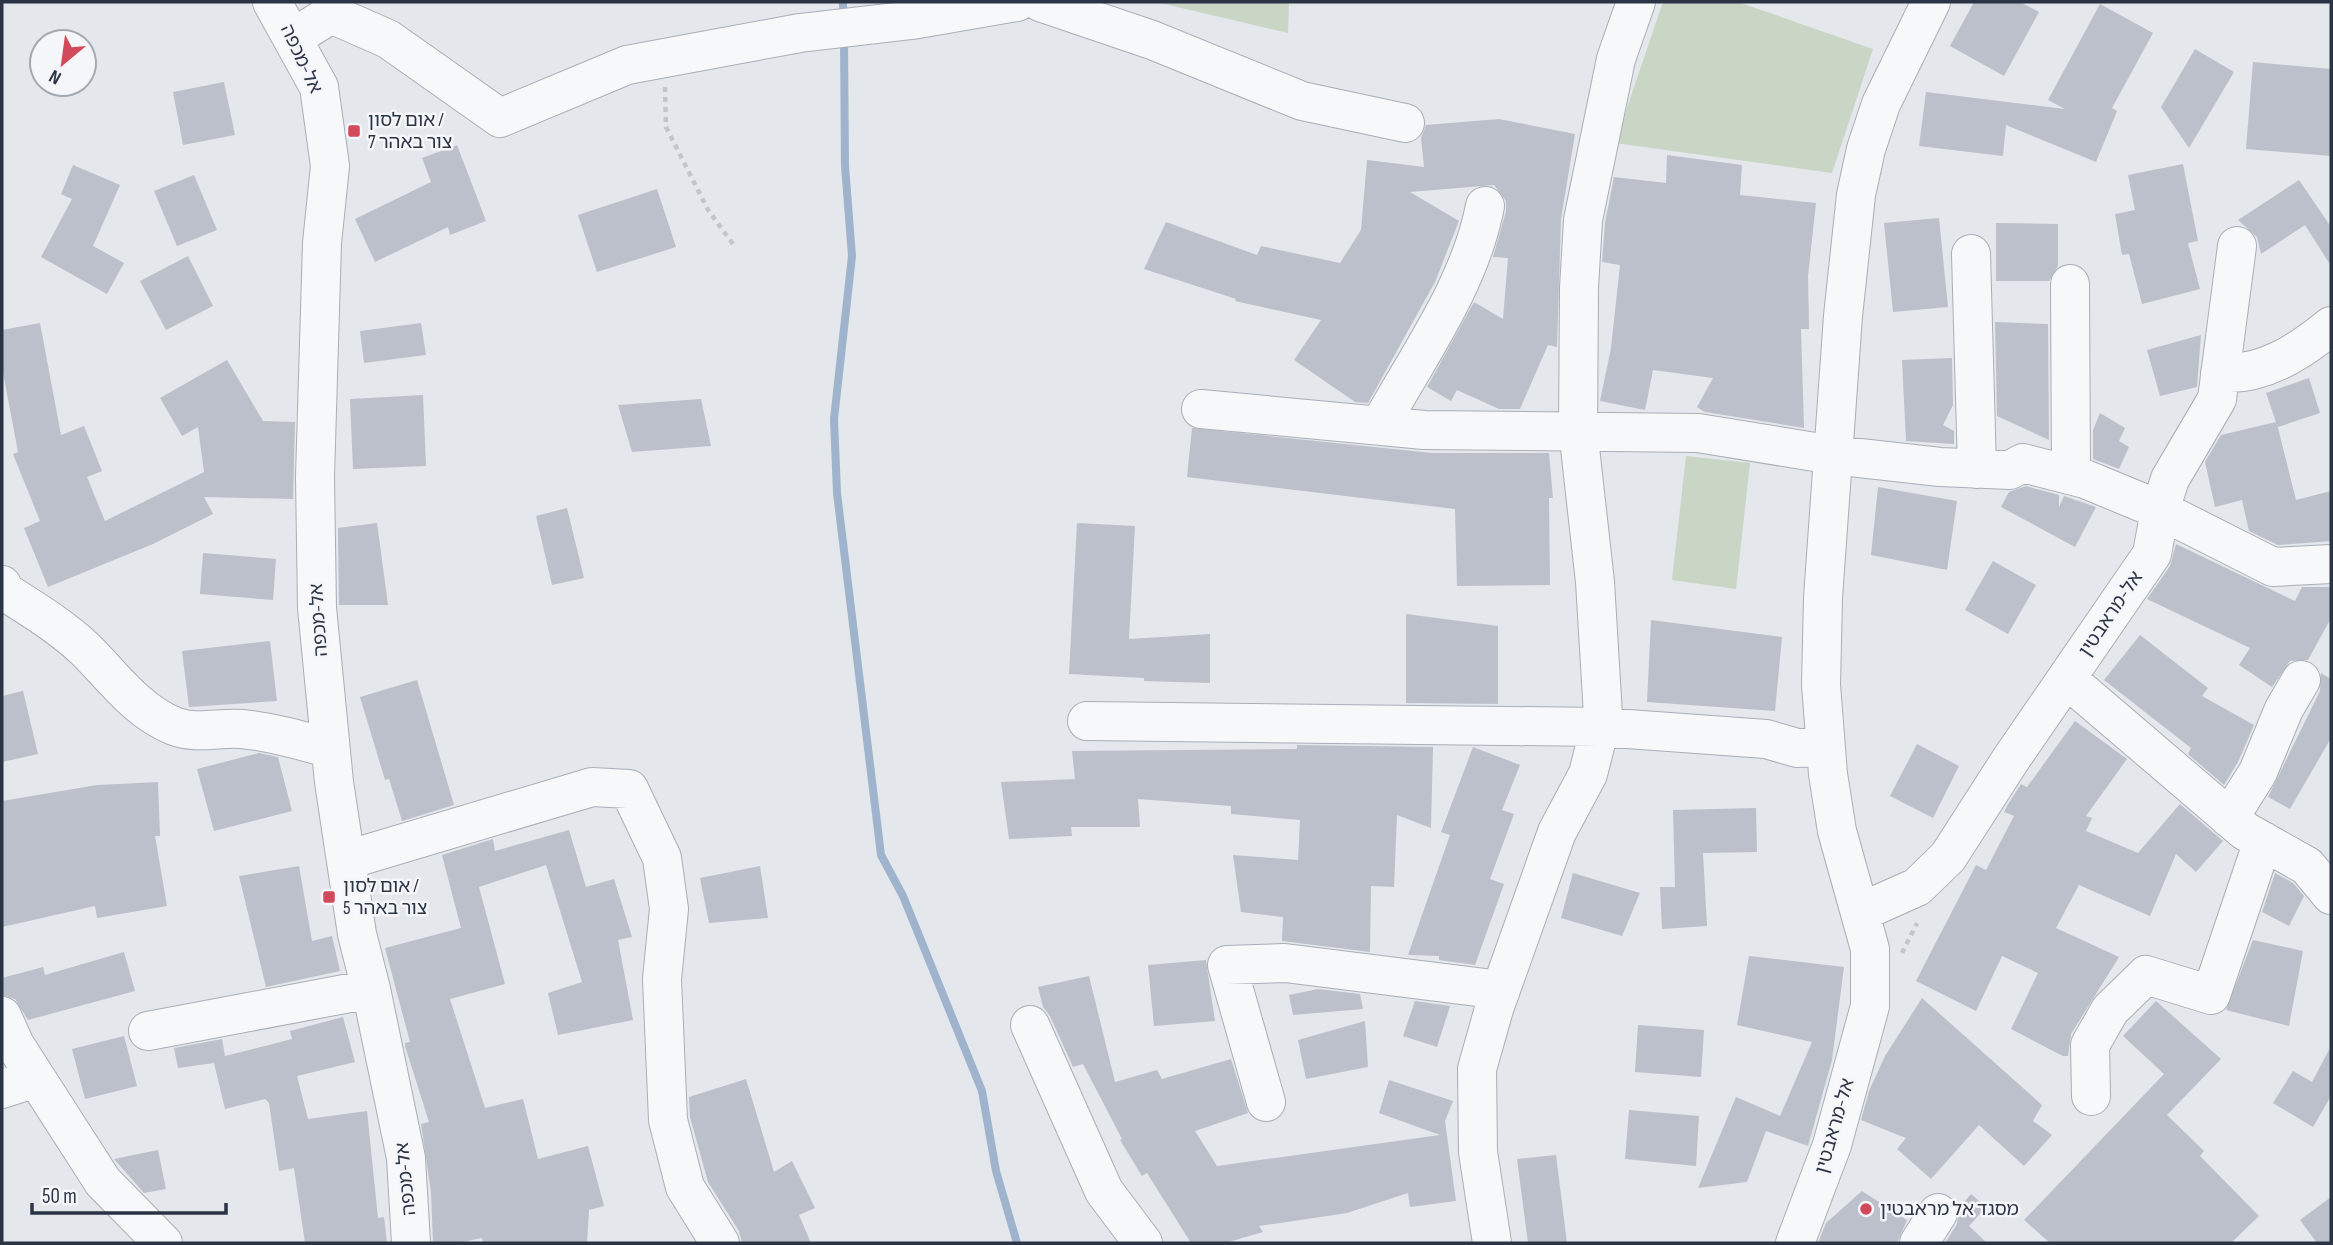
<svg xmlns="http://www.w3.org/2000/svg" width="2333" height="1245" viewBox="0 0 2333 1245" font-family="'Sofia Sans Condensed','Noto Sans Hebrew',sans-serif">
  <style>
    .green { fill: #c9d6c5 }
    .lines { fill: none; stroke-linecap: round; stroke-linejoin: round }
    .stream { stroke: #9fb4cc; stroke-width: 8 }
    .building { fill: #bbc0ca }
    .minor-casing { stroke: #a9aeb7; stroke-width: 40 }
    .path { stroke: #c2c5cb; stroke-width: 4.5; stroke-dasharray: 5 5; stroke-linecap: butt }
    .minor { stroke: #f7f8fa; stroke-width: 38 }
    .poi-dot { fill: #d1495b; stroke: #f4f6f9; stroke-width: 2.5 }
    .labels { text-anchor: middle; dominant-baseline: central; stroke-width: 5; stroke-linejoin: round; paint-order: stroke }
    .street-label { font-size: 19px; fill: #2b3445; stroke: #f4f6f9 }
    .poi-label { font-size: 19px; fill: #2b3445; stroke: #f4f6f9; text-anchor: start }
  </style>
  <rect width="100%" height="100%" fill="#e4e7ec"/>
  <path class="green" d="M1156,2h133l-1,31z
    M1663,2h75l135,47 -41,124 -217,-30z
    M1686,456l64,7 -14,126 -64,-9z"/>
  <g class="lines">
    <path class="stream" d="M843,2v14
      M844,40l1,126 7,90 -18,163 3,74 44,362 22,41 79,195 14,80 21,72"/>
  </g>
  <path class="building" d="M1974,2h46l19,10 -35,64 -54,-30z
    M2100,4l53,29 -41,75 5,3 -21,51 -90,-37 -3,31 -84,-10 7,-54 139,17 -17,-9z
    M2195,49l39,23 -45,76 -28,-41z
    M2253,62l78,7v87l-85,-7z
    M224,82l11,53 -52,10 -10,-53z
    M1499,119l76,15 -14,85 -4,128 -9,-2 -28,64h-21l-42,-19 -6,11 -24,-14 47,-85 29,17 5,-61 -15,-1 13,-46v-10l-12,-16 -84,7 49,29 -24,61 -67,121 -13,-1 -61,-42 27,-40 -86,-19 1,-2 -92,-30 22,-47 91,33 4,-9 79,17 21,-33 6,-70 57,7 -3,-29 5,-13z
    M457,145l29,76 -36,14 -2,-8 -73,35 -20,-43 76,-37 -9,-24z
    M1667,155l75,10 -2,30 76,8 -8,73 1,53h-8l3,99 -99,-16 -8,-5 16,-29 -60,-8 -8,40 -45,-9 11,-53 9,-83 -18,-3 3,-39 9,-46 52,6z
    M2183,164l15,77 -10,2 12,46 -58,15 -13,-50 -7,1 -7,-41 20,-4 -7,-35z
    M73,165l47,20 -27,61 31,17 -17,31 -66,-37 31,-58 -11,-5z
    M194,175l23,55 -40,16 -23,-55z
    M2299,180l32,47v39l-26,-41 -44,29 -4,-17 -19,-17z
    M657,189l19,58 -79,25 -19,-57z
    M1939,218l9,89 -55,5 -9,-89z
    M1996,223l62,1v42l-9,15h-53z
    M188,256l25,50 -47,24 -26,-49z
    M1995,322l53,2 1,116 -52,-24z
    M40,323l21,112 23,-9 18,45 -15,6 18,44 99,-49 -6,-45 -16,9 -22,-38 67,-38 36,61 32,1 -2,77 -89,-2 9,17 -60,30 -105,43 -24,-59 16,-7 -27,-67 5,-2 -16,-85v-37z
    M421,323l5,32 -62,8 -4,-32z
    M2201,335l-4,52 -37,9 -13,-46z
    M1952,358l1,47 -10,20 11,6v13l-48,-3 -4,-81z
    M2309,378l11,35 -42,14 -1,-3 19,76 35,-9v50l-53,4 -29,-14 -7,-31 -27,7 -10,-45 16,-27 55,-13 -10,-29z
    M423,395l3,71 -73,3 -3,-70z
    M701,399l10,47 -79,6 -14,-47z
    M2100,413l25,15 -6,13 10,6 -10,22 -26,-10v-29z
    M1192,428l240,25h117l4,45h-4l1,87 -93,1 -2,-77 -268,-32z
    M2026,486l33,9v12l5,-11 32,11 -21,40 -74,-40 8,-15z
    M1878,487l79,14 -10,69 -76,-15z
    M567,508l17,70 -32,7 -16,-69z
    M377,523l11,82h-49l-1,-77z
    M1077,523l58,3 -6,113 81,-5v49l-66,-2v-3l-75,-4z
    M2176,544l119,57 7,-14h29v31l-23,42 -18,1 -18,26 -33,-22 11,-17 -103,-49 23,-33z
    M203,553l73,6 -3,41 -73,-6z
    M1993,561l43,24 -28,49 -43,-24z
    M1406,614l92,12v78l-92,-1z
    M1651,620l131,17 -7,74 -128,-9z
    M2140,635l68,53 -6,8 52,29 -16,37 -14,23 -36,-31 3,-6 -87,-68z
    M270,641l7,60 -88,6 -7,-56z
    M2321,673l10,6v59l-41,71 -22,-12 52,-106z
    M417,680l37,125 -52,16 -13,-42 -4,1 -25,-83z
    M23,691l15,63 -36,8v-66z
    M2075,721l52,38 -41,57 6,2 -6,13 52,22 42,-49 43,37 -27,31 -20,-18 -26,62 -71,-31 -23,43 63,29 -48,77 -3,22h-5l-52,-27 27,-56 -36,-17 -26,55 -60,-30 60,-116 10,5 28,-54 -10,-4 3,-6 14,-22 6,3z
    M1917,744l42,22 -26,52 -43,-22z
    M1297,745l136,2 -2,81 -34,-13 -3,72 -23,-1 -1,66 -88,-11 1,-24 -42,-5 -8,-57 65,5 2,-40 -69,-6v-8l-93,-7 2,28h-69l1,9 -63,3 -8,-57 74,-3 -3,-28 225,-2z
    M1473,747l47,18 -18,45 12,4 -24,65 14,5 -29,81 -36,-5v-4l-31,-1 42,-120 -9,-3z
    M259,753l19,4 14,54 -78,20 -17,-62z
    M158,782l2,54h-5l12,70 -70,12 -2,-12 -93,21v-126l95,-16z
    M1756,808l1,44 -54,1 4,73 -45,3 -2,-42h15l-2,-77z
    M569,830l17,57 28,-8 18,58 -14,3 15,80 -75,15 -10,-42 34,-11 -36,-117 -67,22 26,97 -55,15 35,109 38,-9 15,60 50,-13 16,60 -15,4 -2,33h-104l-1,-5 -25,5h-24l-2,-51 -10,-68 8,-2 -24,-76v-3l5,-1 -25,-94 76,-20 -19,-73 51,-16 2,12z
    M299,866l13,75 20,-5 8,35 -74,16 -27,-111z
    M760,866l8,52 -59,5 -9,-45z
    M1573,873l67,20 -18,43 -61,-18z
    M2275,873l18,10 11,13 -15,30 -27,-14z
    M2253,940l50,11 -14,75 -63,-16z
    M124,952l11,39 -107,29 -13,-21 -13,-4v-17l41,-11 2,8z
    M1749,956l95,11 -12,93 -24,86 -42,-15 -19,51 -49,6 38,-91 44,19 32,-74 -75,-17z
    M1206,960l9,61 -61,5 -6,-61z
    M1089,976l26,106 42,-12 5,9 69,-20 17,54 -53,18 22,35 223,-31 -61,-22 10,-33 64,21 -8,20 11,80 -46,6 -2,-14 -61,20 -88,13 4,6 -38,11h-34l-44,-70 -5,3 -22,-36 2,-1 -39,-75 -10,3 -23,-51 -7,-9 -5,-20z
    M1318,989l42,5 3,15 -70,6 -4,-20z
    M1922,998l120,107 -9,16 19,14 -28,31 -45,-41 -48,54 -34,-30 9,-11 -45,-18 8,-29 16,-35z
    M1415,1001l35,5 -13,41 -34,-11z
    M2156,1001l65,58 -54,56 37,36 -4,5 59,60 -28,27h-181l-26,-23 140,-146 -41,-38z
    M343,1017l12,45 -58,14 11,43 59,-8 11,107 6,-1 3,26h-82l-11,-75 -15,3 -10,-68 -4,-4 -40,10 -11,-46 -36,5 -4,-20 48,-9 3,17 67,-17 -2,-8z
    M1365,1021l3,46 -62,12 -8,-39z
    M1638,1025l66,5 -3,47 -66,-5z
    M124,1036l13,50 -52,13 -13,-50z
    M2331,1046v50l-18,31 -40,-24 20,-32 19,11z
    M746,1079l28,93 18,-11 23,47 -16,7 12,28h-69l-3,-12 -31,-49 -18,-65 -1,-20z
    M1629,1110l70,6 -3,50 -71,-7z
    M158,1150l8,39 -22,4 -30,-34z
    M1556,1155l11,88h-39l-11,-84z
    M1862,1191l45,29 -10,23h-79l8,-20z
    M1971,1194l15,13 -17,19 18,17h-42l12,-19 2,-16z
    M2331,1197v46h-14l-17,-23z"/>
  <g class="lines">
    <g class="minor-casing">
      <path id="minor" d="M272,2l47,85 11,79 -8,77 -7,234 2,131 17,174 23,152 14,55 35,169 5,85
        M1040,2l112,38 150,61 103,22
        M293,38l38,-24 57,25 112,79 127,-53 173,-32 112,-13 105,-18
        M1971,254l6,215
        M2070,284l1,191
        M2220,373c43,3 79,-21 111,-47
        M1201,409l223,21 274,3 135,22 107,12 70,3 13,-7 62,16 75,31 113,57 58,-3
        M1380,425c38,-69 90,-140 105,-219
        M2,585l2,6c28,18 58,36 82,59 27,27 51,61 88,76 23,9 45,1 68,3 31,3 59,11 88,20
        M2067,679l178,152 62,35 24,29
        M1087,721l513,6 166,12 31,9 28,-2
        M2229,818l29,-46 26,-63 17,-29
        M347,860l245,-73 37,2 33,69 7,51 -7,70 6,141 17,67 35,56
        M1861,912l56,-25 31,-30 63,-98 141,-205 8,-44 10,-31 47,-80 20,-153
        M2,1016l13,29 88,137 60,61
        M1030,1025l74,166 39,52
        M148,1031l223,-42
        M2,1089l34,-11
        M2091,1096l-1,-51 20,-35 36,-35 65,20 52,-154
        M1266,1102l-39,-137 58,-2 216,27
        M1492,1243l-14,-91 -1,-83 17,-60 63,-177 31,-58 15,-59 -8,-133 -17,-152 1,-142 4,-68 33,-161 20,-57
        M1795,1243l37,-98 38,-139v-57l-33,-118 -9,-57 -7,-89 2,-87 20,-282 13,-121 10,-46 15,-45 50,-102
        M1919,1243l19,-30"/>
    </g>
    <path class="path" d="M665,87l1,40 42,83 25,34
      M1902,953l15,-30"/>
    <use href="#minor" class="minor"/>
  </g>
  <g class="poi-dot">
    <rect x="347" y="124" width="14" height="14" rx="3.5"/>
    <rect x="322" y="890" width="14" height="14" rx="3.5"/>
    <circle cx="1866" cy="1209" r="7"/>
  </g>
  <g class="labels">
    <g class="street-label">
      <text transform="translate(301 59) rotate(65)">אל-מכפה</text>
      <text transform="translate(2111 614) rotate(-56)">אל-מראבטין</text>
      <text transform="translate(319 620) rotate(-94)">אל-מכפה</text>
      <text transform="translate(1835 1126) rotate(-74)">אל-מראבטין</text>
      <text transform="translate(406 1179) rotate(-96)">אל-מכפה</text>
    </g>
    <g class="poi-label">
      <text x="368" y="120">אום לסון /<tspan x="368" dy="22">צור באהר 7</tspan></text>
      <text x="343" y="886">אום לסון /<tspan x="343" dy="22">צור באהר 5</tspan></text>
      <text x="1880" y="1209">מסגד אל מראבטין</text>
    </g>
  </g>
  <rect width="2333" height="1245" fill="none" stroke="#2b3445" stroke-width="7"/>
  <g transform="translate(63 63) rotate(209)"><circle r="33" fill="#f4f6f9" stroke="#a4a8b1" stroke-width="2"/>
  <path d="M0-5L12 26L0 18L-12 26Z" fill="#d1495b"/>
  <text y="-10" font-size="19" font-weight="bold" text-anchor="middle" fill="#2b3445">N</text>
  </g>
  <path d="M32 1203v10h194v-10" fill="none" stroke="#2b3445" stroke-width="3.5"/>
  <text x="42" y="1203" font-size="21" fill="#2b3445" stroke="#f4f6f9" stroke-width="5" paint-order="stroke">50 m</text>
</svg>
